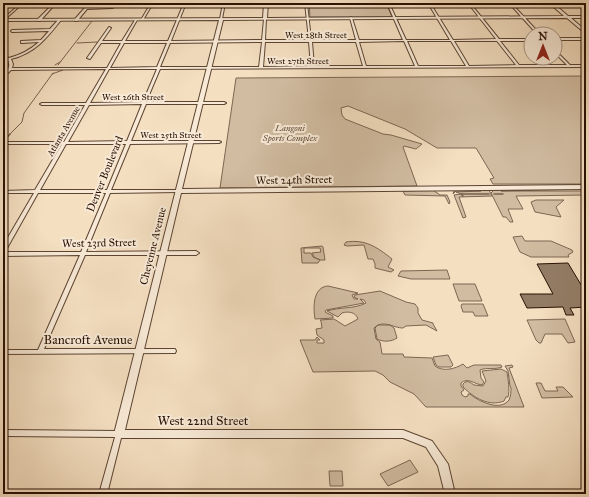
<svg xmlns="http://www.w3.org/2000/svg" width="589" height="497" viewBox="0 0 589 497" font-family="'IM FELL Great Primer',serif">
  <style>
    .green { fill: #d1bca1; stroke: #7d6652 }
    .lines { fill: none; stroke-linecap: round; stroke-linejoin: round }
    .stream-far1 { stroke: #79624e; stroke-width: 1 }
    .stream { stroke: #79624e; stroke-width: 1.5 }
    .building { fill: #937c66; stroke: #291003 }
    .minor-casing { stroke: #5c4432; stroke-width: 2 }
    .tertiary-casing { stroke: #5c4432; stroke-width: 2 }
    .minor { fill: #f8ead7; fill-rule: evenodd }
    .tertiary { fill: #f8ead7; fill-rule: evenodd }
    .labels { text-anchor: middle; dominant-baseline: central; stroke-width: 4; stroke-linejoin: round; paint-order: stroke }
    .far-street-label { font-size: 9px; fill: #291003; stroke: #f8ead7 }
    .far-park-label { font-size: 9px; font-style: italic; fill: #644c3a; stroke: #f8ead7 }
    .street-label { font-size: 11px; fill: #291003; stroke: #f8ead7 }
    .near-street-label { font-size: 13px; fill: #291003; stroke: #f8ead7 }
  </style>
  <rect width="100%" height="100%" fill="#f4dfc1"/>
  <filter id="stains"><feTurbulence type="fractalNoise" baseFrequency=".005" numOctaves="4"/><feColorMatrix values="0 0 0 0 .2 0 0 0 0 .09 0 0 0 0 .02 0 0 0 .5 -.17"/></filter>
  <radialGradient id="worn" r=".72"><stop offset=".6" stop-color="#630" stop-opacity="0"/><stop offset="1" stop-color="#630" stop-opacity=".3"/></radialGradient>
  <path class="green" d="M309,3h77l6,14h-82z
    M586,76v108h-93l-3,-5 4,-1 -18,-30h-39l-32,-19 -57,-23 -7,2 1,7 3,4 38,15 8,1 31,9 -6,5 -12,-3 -1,1 14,39 -197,2 16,-110z
    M586,189l-85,2h85v4l-70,1 7,13h-15l5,13h-3l-4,-5h-3l-12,-24 2,-2 -2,-1z
    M433,190l7,5h7l3,7 -1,2 -4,-8 -40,-1 -2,-4z
    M458,190h31l3,6 -33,1 7,20 -3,1 -9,-23 7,-1 -5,-2 25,-1h-25l-3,3 1,-3z
    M536,200h28l-8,7 5,10 -26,-5 -4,-10z
    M522,236l3,5h26l21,9 1,2 -5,3 1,2h-38l-11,-5 -7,-15z
    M346,242c19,-3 31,5 46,17l-4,8 6,3 -3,2 -16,-4v-4l-2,-5h-5l-4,-14 -17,1 -3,-1z
    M322,246l1,1 2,13h-5l-6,-3 -2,-4 9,-1 -1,-4h-16v5h7l2,4 7,3 -2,3h-16l-1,-15z
    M447,270l3,9h-39l-13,-3 3,-5z
    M453,284h22l7,17h-23z
    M328,286l30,7 -6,2 2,4h4l-4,-2 1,-2 25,-4 26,11 9,2 3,4v5l4,7 11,3v1l4,7 -11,-6 -20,1 -3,2c-10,0 -20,-9 -29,0l2,11 4,3 2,12h21l1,3 28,1 3,8c8,6 20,3 28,-2l4,4 7,-3h27l1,2c-8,3 -15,0 -22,3l1,8 3,4 -2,3c-8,-1 -14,-8 -21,-2v3l3,4 -3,2 1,3 3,2 3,-1v-2h2c8,7 30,18 39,6 2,-4 2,-9 2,-12l-1,-2 -2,-15 -3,-5 7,-1 1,2 -4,1 15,39h-98l-12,-13 -24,-12 -7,-7 -8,-4 -62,1 -13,-32h15l2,-3 3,3h-3v3h7v-3l-7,-5 -1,-6 6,-1 -1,-7 -1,-1 14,-1 11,7 13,-7c-2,-7 -10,-8 -16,-6l-4,4 -11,-6c12,-4 28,-2 39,-8l-2,-3 -4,-1 4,4 -38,7 -1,2 8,4v2l-18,1c-2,-12 -2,-32 13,-33z
    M462,304h21l5,12h-13l-2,-4h-10l-2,-6z
    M565,319l10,23 -7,1 -6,-9h-17l-4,9h-2l-3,-3 -9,-20z
    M378,325h12l4,3 3,10c-6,4 -14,4 -20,1l-2,-11z
    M448,355l5,10 -2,2h-12l-3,-2 -3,-8z
    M501,369l6,3c1,7 3,18 1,25h-2l-2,4c-15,6 -30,-3 -41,-14v-3c4,-5 8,-1 11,1l9,1 3,-5 -4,-10z
    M536,383h5l4,8h13l-2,-4h7l10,10 -31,1z
    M410,460l8,12 -30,14 -8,-12z
    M329,471h13l1,15h-13z"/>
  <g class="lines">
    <path class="stream-far1" d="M77,43l20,-1
      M55,65l5,-3
      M58,65l34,-44
      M52,74l11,-4
      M9,135l13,-13 2,-9 29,-40"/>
    <path class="stream" d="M4,141l6,-7
      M494,194h9
      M463,196l-2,-2h28"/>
  </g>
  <path class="building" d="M568,263l18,30v14l-16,1 4,7h-8l-3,-8 -36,1 -7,-14h33l-16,-30z"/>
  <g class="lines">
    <g class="minor-casing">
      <path id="minor" d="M21,3h2l-20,18v-2z
        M54,3h2l-16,18h-2v-2z
        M89,3h2l-3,4 24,-1 7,-3h3l-10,5 -25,1 -10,12h-2v-2z
        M151,3h2l-10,17h-2z
        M184,3h2l-15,38 91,-1 2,-21 1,-1 1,1 -1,21h44l-4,-37h2l4,37h45l-6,-22 1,-1 1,1 7,22h44l-16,-37h2l17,37h44l-22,-37h2l23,37 43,-1 -28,-36h2l29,36h32v2h-31l19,24h48l-12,-12v-3l15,15h16v2l-426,2 -14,33h78l2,1 -2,1h-78l-15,37h88l2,1 -2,1 -89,1 -19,46h68l2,1 -2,1 -69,1 -24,59 110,-1 3,2 -3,2h-111l-41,94h131l1,2 -1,2h-2l-170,1v-4h35l42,-95 -77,1v-4h78l25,-59h-68l-32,57 -3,2v-6l31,-53h-31v-2l32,-1 27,-46h-59v-2h61l21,-37h-43l-2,-1 2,-1h44l20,-34 -95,1 -8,8v-3c5,-6 8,-8 5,-15l-5,1v-2l3,-1 -3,-1v-2l6,3c11,-3 21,-8 30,-16l-17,1h-1v-2l20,-1 8,-9 -37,1 -1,-1 1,-1 38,-1 9,-10 2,1c-15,19 -26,33 -50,39l2,5 -1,4h95l14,-25h-20l-11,16 -3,-1 22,-31 2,1 -9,13h20l13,-21 1,-1 1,1 -12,21h43zM404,41l11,25h-49l-7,-24zM407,41h44l15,25h-48zM454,41h43l19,24 -47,1zM262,42l-3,25h-99l10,-24zM265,42h44l2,24 -48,1zM312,42h44l7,24h-49zM124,43h43l-10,24 -47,1zM109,69h48l-14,33 -53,1zM142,104l-15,37 -59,1 21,-37zM66,144h60l-19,46h-67z
        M223,3h2l-3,16 -1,1 -1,-1z
        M509,3h2l29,31h-3z
        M555,38h31v2h-31z
        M3,430l116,1 2,1 1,2 -15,60h-8l16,-57 -112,-1z"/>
    </g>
    <g class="tertiary-casing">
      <path id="tertiary" d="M264,3h4l-1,15 297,-2 -15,-13h4l15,13h18v2h-15l15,13v3l-19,-16 -344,2 -41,169 404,-4v4l-405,4 -56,237h278l29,11 16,23 7,30h-10l-7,-28 -12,-19 -23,-9h-284l-3,-1 -2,-3 105,-414 -216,1v-2l260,-1z"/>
    </g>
    <use href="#minor" class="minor"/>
    <use href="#tertiary" class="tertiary"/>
  </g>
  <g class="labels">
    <g class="far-street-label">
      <text x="316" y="34">West 28th Street</text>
      <text x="298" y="60">West 27th Street</text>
      <text x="133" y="96">West 26th Street</text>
      <text transform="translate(63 131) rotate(-60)">Atlanta Avenue</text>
      <text x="171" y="134">West 25th Street</text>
    </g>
    <g class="far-park-label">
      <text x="290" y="127">Langoni<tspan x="290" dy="10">Sports Complex</tspan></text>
    </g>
    <g class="street-label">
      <text transform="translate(105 174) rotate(-68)">Denver Boulevard</text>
      <text transform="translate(294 180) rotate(-1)">West 24th Street</text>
      <text transform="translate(99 243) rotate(-1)">West 23rd Street</text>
      <text transform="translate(153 246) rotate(-76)">Cheyenne Avenue</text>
    </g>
    <g class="near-street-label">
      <text x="88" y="340">Bancroft Avenue</text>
      <text x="203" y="421">West 22nd Street</text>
    </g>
  </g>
  <rect width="589" height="497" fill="none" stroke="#f4dfc1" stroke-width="16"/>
  <rect x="4" y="4" width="581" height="489" fill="none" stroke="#291003" stroke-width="2"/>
  <rect x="8" y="8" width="573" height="481" fill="none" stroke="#291003"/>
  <g transform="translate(543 46)"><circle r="19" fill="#f8ead7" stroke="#a59382"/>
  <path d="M0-3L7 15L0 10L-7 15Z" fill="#8f2418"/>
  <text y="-6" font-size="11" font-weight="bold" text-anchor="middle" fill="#291003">N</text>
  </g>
  <rect width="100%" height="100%" filter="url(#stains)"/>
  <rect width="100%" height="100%" fill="url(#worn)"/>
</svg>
